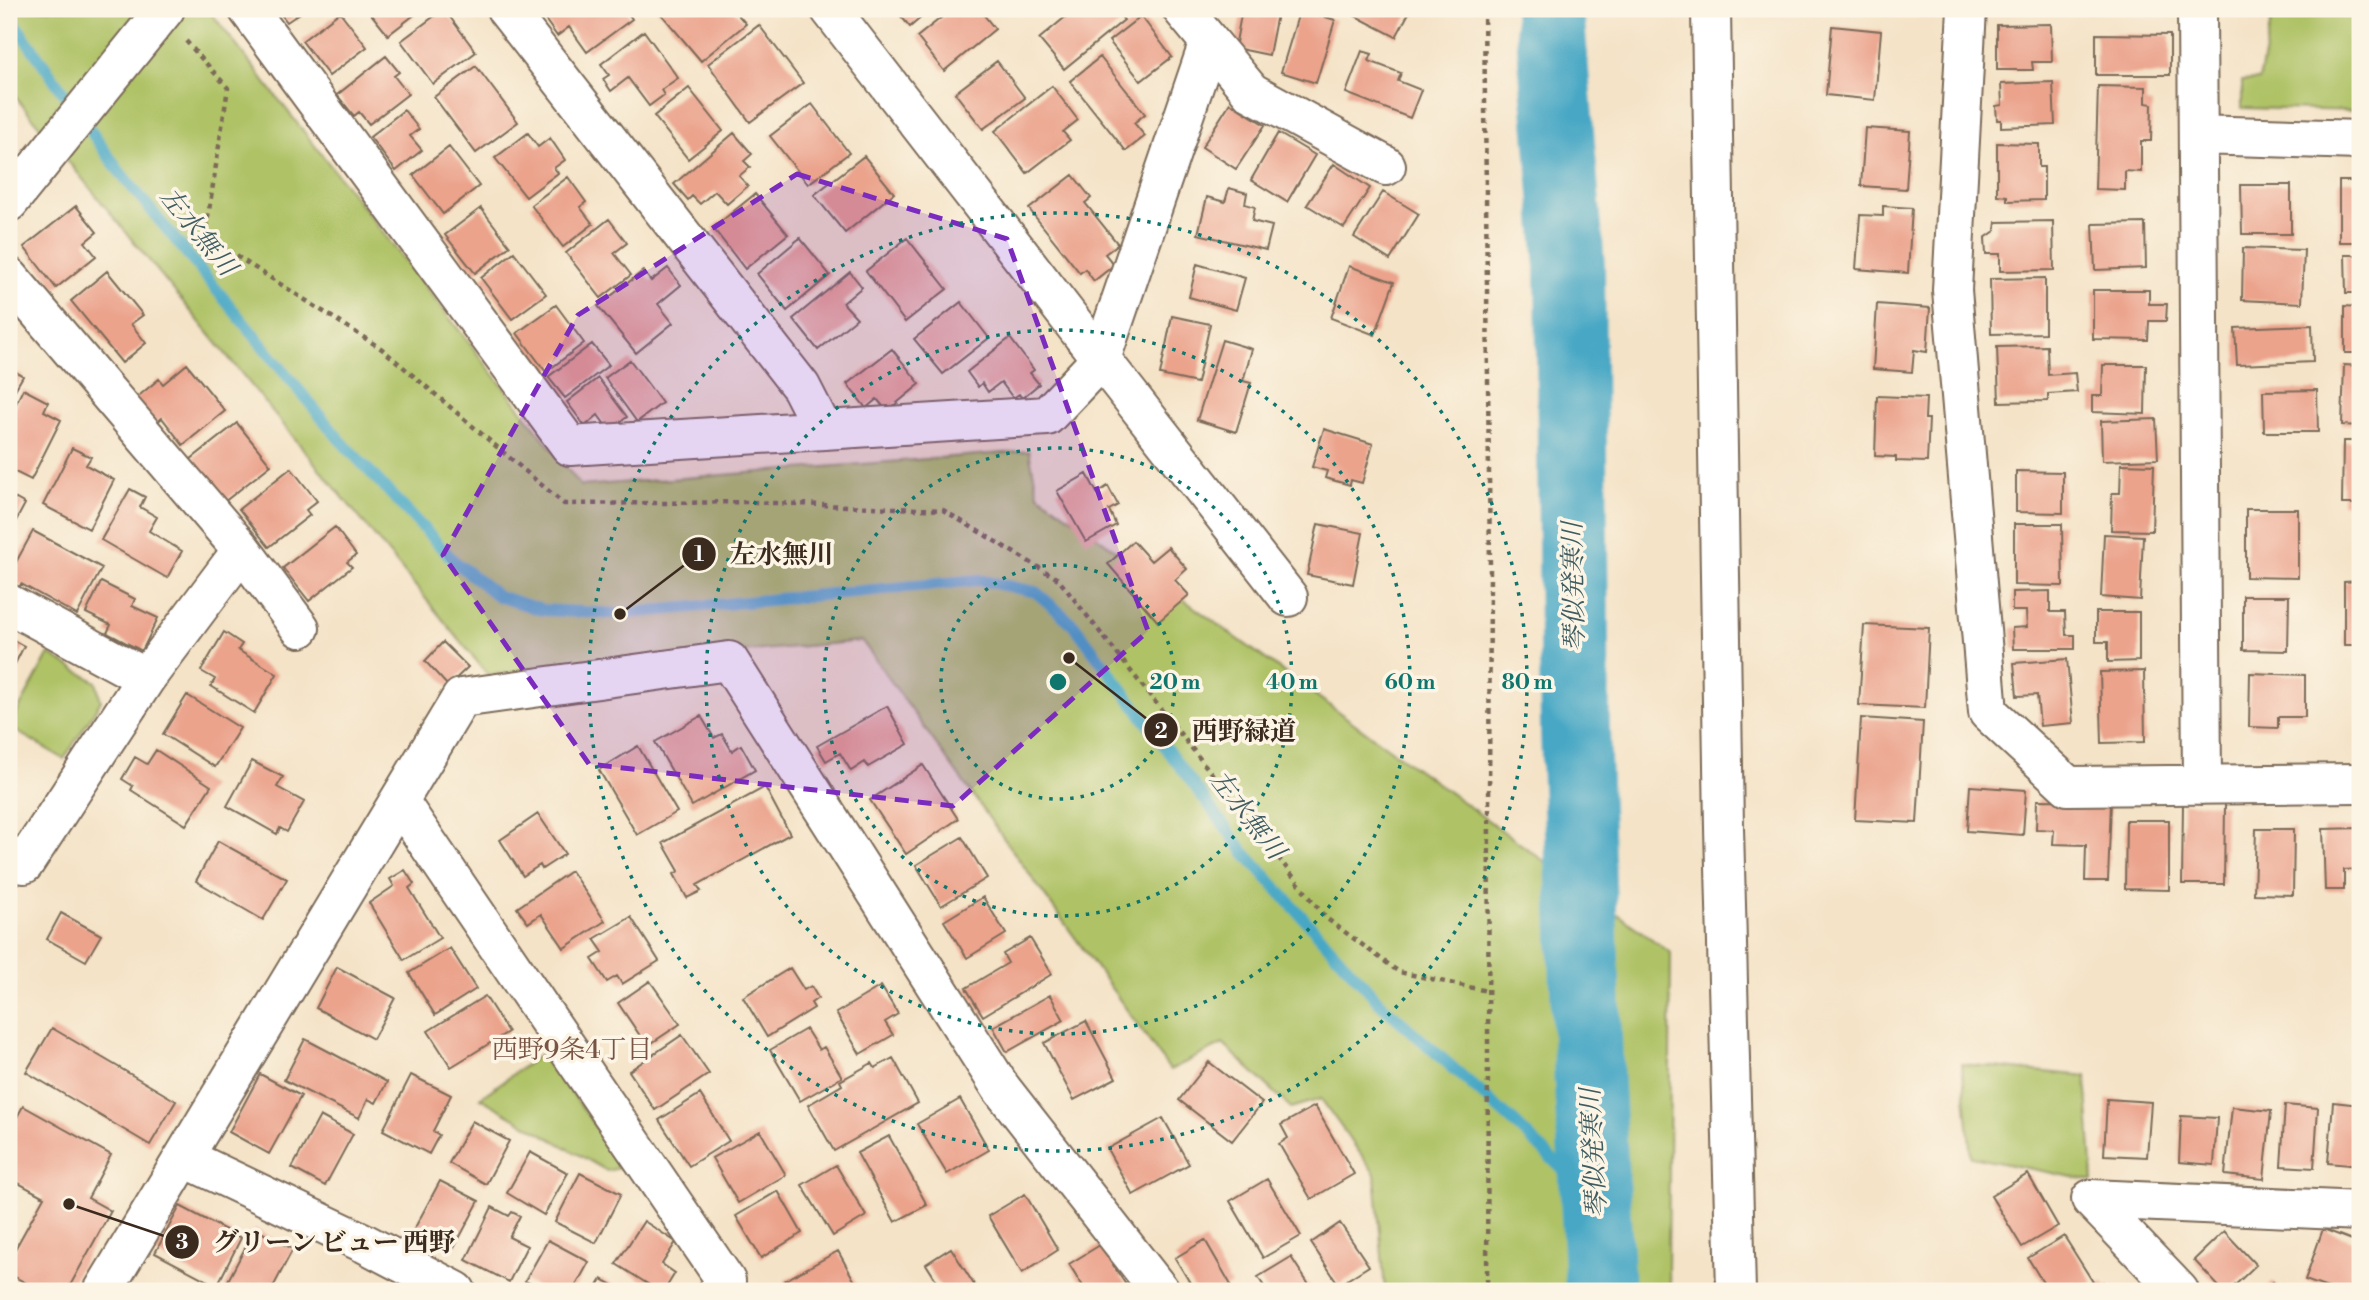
<svg xmlns="http://www.w3.org/2000/svg" width="2369" height="1300" viewBox="0 0 2369 1300" font-family="'Libre Bodoni','Noto Serif JP',serif">
  <style>
    .green { fill: #afc266; stroke: #757642; stroke-width: 2 }
    .lines { fill: none; stroke-linecap: round; stroke-linejoin: round }
    .stream { stroke: #46a7c5; stroke-width: 12 }
    .river { stroke: #46a7c5; stroke-width: 70 }
    .building { fill: #eba38c }
    .minor-casing { stroke: #7c6b59; stroke-width: 42 }
    .path { stroke: #7c6b59; stroke-width: 4.5; stroke-dasharray: 5 5; stroke-linecap: butt }
    .minor { stroke: #fff; stroke-width: 38 }
    .marked { fill: #7b2cbf; fill-opacity: 0.2; stroke: #7b2cbf; stroke-width: 5; stroke-dasharray: 14 9; stroke-linejoin: round }
    .ring { fill: none; stroke: #0f766e; stroke-width: 3.5; stroke-dasharray: 3.5 7 }
    .labels { text-anchor: middle; dominant-baseline: central; stroke-width: 7; stroke-linejoin: round; paint-order: stroke }
    .water-label { font-size: 26px; font-style: italic; fill: #3f5c61; stroke: #fcf5e5 }
    .neighbourhood-label { font-size: 26px; fill: #795444; stroke: #fcf5e5 }
    .centre { fill: #0f766e; stroke: #fcf5e5; stroke-width: 3.5 }
    .ring-label { font-size: 21px; text-anchor: middle; font-weight: bold; fill: #0f766e; stroke: #fcf5e5; stroke-width: 7; stroke-linejoin: round; paint-order: stroke }
    .leader { fill: none; stroke: #3b2a1e; stroke-width: 2.5 }
    .callout-dot { fill: #3b2a1e; stroke: #fcf5e5; stroke-width: 2.5 }
    .mark-label { font-size: 21px; text-anchor: middle; font-weight: bold; fill: #fff }
    .callout-label { font-size: 26px; text-anchor: middle; font-weight: bold; fill: #3b2a1e; stroke: #fcf5e5; stroke-width: 7; stroke-linejoin: round; paint-order: stroke }
  </style>
  <rect width="100%" height="100%" fill="#fcf5e5"/>
  <filter id="ink" filterUnits="userSpaceOnUse"><feTurbulence type="fractalNoise" baseFrequency=".0143" numOctaves="2"/><feDisplacementMap in="SourceGraphic" scale="14" xChannelSelector="R" yChannelSelector="G"/><feConvolveMatrix kernelMatrix="1 2 1 2 8 2 1 2 1" color-interpolation-filters="sRGB"/></filter>
  <filter id="wash" filterUnits="userSpaceOnUse"><feTurbulence type="fractalNoise" baseFrequency=".00686" numOctaves="4" result="noise"/><feDisplacementMap in="SourceGraphic" scale="28" xChannelSelector="R" yChannelSelector="G"/><feGaussianBlur stdDeviation="1.57" result="paint"/><feColorMatrix in="noise" values="0 0 0 0 0 0 0 0 0 0 0 0 0 0 0 0 0 1.4 0 .05"/><feComposite in="paint" operator="in"/></filter>
  <g filter="url(#wash)">
    <rect width="100%" height="100%" fill="#f4e3c7"/>
    <path class="green" d="M9,9h199l373,477 448,-35 9,43 633,459 -3,320 4,18h-287l-10,-117 -54,-75 -30,9 -68,-64 -53,26 -308,-429 -374,34 -479,-586z
      M2249,9h111v102l-118,-3v-27l17,-1 12,-59 -22,-10z
      M49,654l47,28 5,19 -37,58 -55,-32z
      M544,1052l79,115 -16,4 -127,-73z
      M1962,1064l124,12 7,105 -122,-24z"/>
    <g class="lines">
      <path class="stream" d="M9,11l8,16 102,144 221,269 114,121 44,35 44,14 78,4 359,-34 57,12 38,33 170,227 136,151 136,121 79,77"/>
      <path class="river" d="M1549,9l21,257 5,466 14,354 11,205"/>
    </g>
    <g id="blocks">
      <path class="building" d="M277,9h29l-19,13z
        M367,9h55l-34,26z
        M444,9l32,43 -43,32 -32,-43z
        M557,9h68l7,10 -45,33 -18,-25 -12,9 -13,-18z
        M657,9h76l13,15 -45,37z
        M895,9h36l-21,18z
        M952,9h27l16,20 -51,42 -27,-34z
        M1075,9h40l9,11 -60,49 -25,-30z
        M1242,9h36l-9,46 -34,-7z
        M1300,9l35,11 -19,63 -35,-11z
        M1342,9h69l-15,28z
        M340,12l27,35 -38,29 -27,-35z
        M1141,16l31,41 -31,24 -32,-40z
        M2051,24l1,38h-20l1,8h-36v-45z
        M759,25l44,58 -53,39 -42,-58z
        M1832,26l49,5 -6,69 -49,-5z
        M644,31l34,47 -17,12 3,5 -15,11 -21,-28 -17,13 -8,-12 6,-4 -8,-11z
        M2096,34l74,1v40h-74z
        M1362,51l10,3 -3,7 32,12 -3,8 23,9 -11,28 -64,-25z
        M386,56l13,16 -5,4 14,18 -39,30 -10,-12 -5,4 -17,-21z
        M1100,57l45,57 -11,9 11,13 -19,15 -56,-70z
        M997,61l28,37 -42,31 -28,-36z
        M476,66l42,56 -42,31 -42,-56z
        M2053,82l2,43 -54,2v-7h-4l-1,-14 6,-1 -1,-21z
        M1052,86l26,34 -15,12 7,8 -43,33 -32,-42z
        M2098,86l48,1v16l6,1 -1,37h-10v31l-16,-1v19l-30,-1z
        M689,88l34,43 -35,28 -34,-43z
        M1230,103l35,22 -29,44 -34,-22z
        M812,104l37,49 -41,31 -38,-48z
        M404,110l15,19 -9,7 12,14 -26,21 -26,-34z
        M1865,128l45,3 -4,58 -45,-3z
        M528,133l10,14 12,-9 15,22 -11,8 4,5 -32,24 -31,-39z
        M734,133l18,21 -8,7 6,6 -11,9 9,10 -21,18 -12,-13 -15,13 -8,-8 -4,4 -14,-16z
        M1278,133l37,22 -28,47 -36,-22z
        M1997,143l42,1v23h5v33l-37,1v-5l-10,-1z
        M449,147l30,39 -36,28 -30,-39z
        M864,156l30,37 -49,40 -31,-38z
        M1334,164l36,24 -26,40 -37,-23z
        M1073,175l18,23 -6,5 33,41 -13,10 9,11 -20,16 -9,-12 -5,4 -51,-64z
        M568,177l18,25 -6,5 13,17 -30,23 -32,-42z
        M2339,181h21v61h-21z
        M2241,185h50v49h-49z
        M1229,188l18,5 -2,11 10,3 -3,14 20,5 -6,24 -68,-16 9,-37 18,5z
        M1383,192l36,22 -29,46 -36,-23z
        M755,194l33,40 -43,35 -32,-41z
        M76,206l21,26 -12,10 11,14 -40,32 -32,-41z
        M1883,206l29,2 -4,65 -52,-4 4,-54 23,1z
        M481,208l29,38 -35,27 -30,-38z
        M609,219l18,24 -13,10 17,22 -30,23 -35,-45z
        M2053,221l1,49 -54,1v-17h-14l-1,-16 10,-7 1,-9z
        M2145,223l1,45 -51,2 -2,-46z
        M800,238l30,37 -43,36 -30,-37z
        M907,238l40,51 -42,33 -39,-51z
        M2243,248l61,2 -2,53 -60,-3z
        M514,252l32,42 -34,25 -31,-41z
        M2345,255h15v38h-14z
        M1197,264l48,14 -9,32 -47,-13z
        M1349,266l45,16 -19,53 -44,-17z
        M668,268l13,17 -23,19 15,19 -37,30 -38,-47 45,-35 8,10z
        M107,271l36,44 -12,9 15,19 -24,20 -51,-62z
        M850,272l12,15 -19,16 14,15 -39,32 -25,-31z
        M2045,278v55l-54,1 -1,-55z
        M2093,290h56v14h18l-1,17h-17l-1,19 -55,-1z
        M2357,298h3v55h-15v-47l12,1z
        M961,302l28,36 -46,36 -29,-35z
        M1877,304l53,4 -3,44 -13,-2 -2,22 -39,-3z
        M556,305l28,38 -38,29 -29,-39z
        M1172,316l38,8 -13,59 -37,-8z
        M2312,325l1,37 -76,3 -2,-37z
        M1010,338l24,32 -4,3 9,11 -17,14 -3,-4 -6,4 -12,-16 -13,10 -6,-9 -4,4 -11,-15z
        M1222,340l30,9 -9,32 8,2 -15,49 -39,-12z
        M592,344l17,21 -44,33 -17,-21z
        M2047,346l1,29 27,-2 2,19 -29,2v7l-49,1 -2,-55z
        M892,349l28,35 -33,27 -10,-12 -11,9 -19,-24z
        M630,360l32,43 -25,19 -32,-44z
        M187,364l38,47 -42,34 -21,-27 -6,5 -21,-24 24,-20 4,5z
        M2103,365h43l-1,49 -53,-2v-16h10z
        M2344,365l16,1v60l-18,-1z
        M9,368l14,8 -14,24z
        M598,378l29,39 -18,13 -11,-15 -13,11 -18,-24z
        M23,389l25,13 -4,9 17,9 -30,60 -22,-11 2,-10 -2,-1v-40z
        M2317,390l1,42h-54l-1,-41z
        M1877,396l49,2 -1,21h4l-2,43 -31,-1v-4l-21,-1z
        M2156,419l2,40 -56,2 -1,-40z
        M237,423l34,42 -47,37 -34,-42z
        M1324,429l49,15 -11,39 -11,-3 -1,5 -25,-7 2,-7 -15,-4z
        M2343,441h17v63h-18z
        M72,448l19,9 -5,8 28,15 -25,49 -46,-24z
        M2121,464l33,1 -2,66 -41,-1 1,-37h8z
        M291,468l26,33 -11,9 4,5 -41,32 -30,-38z
        M2016,471l47,1v41l-47,-1z
        M1087,474l10,19 11,-7 10,19 -9,5 7,15 -30,17 -29,-51z
        M130,489l15,8 -5,10 17,10 -8,14 33,20 -15,27 -66,-38z
        M9,495l16,9 -16,30z
        M2246,509h52v69l-52,-1z
        M1318,524l45,9 -10,51 -46,-9z
        M2014,524h48l1,62 -49,-1z
        M335,527l21,28 -9,7 5,5 -43,34 -26,-33z
        M33,531l69,37 -25,47 -56,-31 -2,4 -10,-5v-8z
        M2104,534l39,2 -3,64 -39,-3z
        M1133,541l18,20 17,-14 19,22 -12,11 14,15 -31,27 -50,-58z
        M2360,581v64h-16v-63z
        M101,582l34,17 -3,7 26,12 -16,33 -35,-18 4,-8 -25,-12z
        M2050,591v21h15l1,23h9v14h-62l-1,-21 15,-1 -1,-16h-14v-19z
        M2243,596h46l-1,55 -45,-1z
        M2096,612h43v49l-31,1v-20h-12z
        M1864,625l65,3 -4,80 -66,-3z
        M224,632l18,12 -4,6 39,24 -23,39 -43,-27 4,-7 -14,-8z
        M9,638l15,8 -15,30z
        M443,642l25,25 -20,19 -23,-25z
        M2067,659l6,64 -33,3 -3,-31 -20,1 -3,-33z
        M2144,671l1,71 -43,1 -2,-71z
        M2250,673l55,2v42h-27v11l-29,-1z
        M187,695l53,33 -25,39 -52,-33z
        M887,706l21,38 -40,23 -3,-5 -14,9 -11,-18 -14,8 -9,-15z
        M701,716l13,22 8,-4 10,17 9,-6 14,25 -63,36 -37,-64z
        M1861,718l62,4 -6,101 -62,-3z
        M638,746l39,66 -40,23 -38,-65z
        M156,750l55,36 -25,39 -55,-35 2,-4 -11,-7 13,-22 12,7z
        M252,761l31,16 -6,10 27,15 -17,30 -7,-4 -3,6 -50,-28z
        M923,765l35,54 -52,35 -36,-54z
        M1970,786l56,4 -3,45 -56,-4z
        M765,787l25,47 -93,51 4,6 -14,7 -13,-24 5,-3 -16,-28z
        M2037,800l74,1 -3,80h-23l1,-36 -33,-1 1,-14 -18,-1z
        M2183,803l42,1 -1,80h-42z
        M538,814l27,40 -23,15 -2,-4 -17,11 -23,-36z
        M2126,820h43v70l-44,-1z
        M2360,828v41l-16,1v20h-19l-2,-61z
        M2256,829h38l-1,66 -39,-1z
        M962,837l25,41 -46,28 -25,-41z
        M218,841l69,38 -24,41 -67,-39z
        M405,870l9,14 -5,4 31,50 -36,22 -35,-57 25,-17 -4,-7z
        M571,871l34,50 -41,27 -23,-34 -13,9 -11,-15z
        M983,897l23,37 -39,24 -23,-37z
        M61,913l40,22 -15,26 -39,-22z
        M631,917l28,44 -37,23 -5,-8 -10,6 -15,-23 11,-7 -9,-13z
        M1030,938l22,36 -69,42 -17,-28 42,-25 -5,-9z
        M450,948l26,41 -41,26 -26,-42z
        M337,967l58,31 -22,41 -57,-31z
        M790,968l14,22 7,-4 7,12 -7,5 3,5 -47,29 -24,-40z
        M650,981l30,43 -33,22 -29,-43z
        M881,986l17,28 -13,8 8,13 -33,19 -24,-41z
        M1050,995l14,25 -57,32 -14,-25z
        M485,996l23,36 -57,35 -23,-36z
        M1086,1021l30,57 -42,22 -30,-57z
        M52,1028l124,73 -26,44 -124,-73z
        M806,1029l13,21 5,-3 18,30 -42,24 -30,-51z
        M682,1035l27,39 -54,36 -26,-39z
        M305,1039l82,43 -11,21 -8,-4 -9,19 -75,-38z
        M893,1058l25,45 -84,48 -26,-46 34,-20 -2,-4 32,-18 3,5z
        M1209,1062l53,41 -30,38 -53,-41z
        M260,1074l41,22 -32,58 -40,-22z
        M411,1075l40,20 -18,36 6,4 -10,19 -46,-24z
        M700,1094l29,47 -40,25 -30,-46z
        M960,1099l29,51 -42,24 -30,-50z
        M2107,1099l44,3 -4,55 -43,-2z
        M2333,1102l27,3v61l-32,-3z
        M2285,1105l33,3 -4,60 -33,-2z
        M23,1106l88,49 -23,43 23,13 -44,80h-26l-32,-17v-14l35,-63 -35,-19v-46z
        M1315,1106l39,68 -43,25 -32,-55 9,-6 -7,-13z
        M2232,1107l39,4 -7,68 -39,-4z
        M320,1116l33,18 -28,52 -33,-18z
        M2181,1116l36,2 -3,47 -35,-3z
        M1163,1118l26,46 -56,31 -26,-46z
        M472,1121l37,20 -23,43 -37,-21z
        M760,1131l26,44 -48,28 -26,-45z
        M889,1136l38,69 -32,17 -38,-69z
        M530,1152l38,21 -24,42 -37,-22z
        M836,1165l30,51 -33,20 -31,-51z
        M580,1173l41,21 -25,49 -41,-21z
        M2028,1174l30,52 -36,21 -31,-51z
        M1267,1179l34,57 -38,22 -33,-57z
        M440,1181l39,20 -25,47 -16,-9 -4,8 -23,-12z
        M778,1191l24,42 -41,25 -25,-42z
        M1025,1194l33,56 -36,23 -34,-57z
        M180,1206l61,32 -24,48 -62,-33z
        M492,1207l17,9 3,-4 8,4 -11,21 18,9 -18,36 -43,-22z
        M644,1221l32,21 -14,22 13,9 -11,18h-5l-43,-27z
        M1340,1223l29,43 -30,19 -28,-42z
        M255,1229l38,20 -22,42h-40l-7,-3z
        M2323,1229l37,14v16l-11,32h-13l-31,-11z
        M2224,1231l32,34 -27,26h-6l-29,-31z
        M2064,1236l29,46 -15,9h-30l-20,-33z
        M548,1240l41,22 -16,29h-29l-19,-10z
        M1205,1240l26,45 -11,6h-25l-20,-33z
        M1100,1245l30,46h-44l-17,-27z
        M951,1248l27,43h-35l-17,-27z
        M838,1251l22,40h-70l-6,-10z
        M1291,1257l22,34h-46l-9,-14z
        M602,1279l22,12h-29z
        M2103,1282l6,9h-21z
        M2273,1282l8,9h-19z"/>
    </g>
  </g>
  <g filter="url(#ink)">
    <use href="#blocks" fill-opacity="0" stroke="#7c6b59" stroke-width="2"/>
    <g class="lines">
      <g class="minor-casing">
        <path id="minor" d="M248,9l322,437 477,-30 54,-57 108,-317
          M506,9l295,378 22,43
          M830,9l271,350 187,238
          M1182,9l69,83 135,74
          M1711,9l13,819 12,463
          M1967,9l-15,281 36,422 80,74 292,-3
          M2197,9l5,776
          M2198,135l162,5
          M9,202l156,-193
          M9,277l233,273 58,78
          M9,604l137,74
          M399,801l327,480 -8,10
          M9,856l15,8 122,-186 96,-128
          M185,1158l179,85 92,48
          M103,1291l358,-593 268,-37 272,427 159,203
          M2179,1291l-88,-92 269,12"/>
      </g>
      <path class="path" d="M1484,9l6,558 -3,724
        M186,41l42,47 -23,148 177,113 182,155 187,-2 192,8 115,69 268,339 73,54 88,19"/>
      <use href="#minor" class="minor"/>
    </g>
  </g>
  <path class="marked" d="M797,174l210,65 141,392 -195,175 -364,-42 -146,-209 135,-240z"/>
  <g class="ring">
    <circle cx="1058" cy="682" r="117"/>
    <circle cx="1058" cy="682" r="234"/>
    <circle cx="1058" cy="682" r="352"/>
    <circle cx="1058" cy="682" r="469"/>
  </g>
  <g class="labels">
    <g class="water-label">
      <text transform="translate(198 232) rotate(51)">左水無川</text>
      <text transform="translate(1574 587) rotate(-91)">琴似発寒川</text>
      <text transform="translate(1247 815) rotate(52)">左水無川</text>
      <text transform="translate(1594 1153) rotate(-93)">琴似発寒川</text>
    </g>
    <g class="neighbourhood-label">
      <text x="572" y="1050">西野9条4丁目</text>
    </g>
  </g>
  <circle cx="1058" cy="682" r="10" class="centre"/>
  <g class="ring-label">
    <text x="1175" y="689">20 m</text>
    <text x="1292" y="689">40 m</text>
    <text x="1410" y="689">60 m</text>
    <text x="1527" y="689">80 m</text>
  </g>
  <path class="leader" d="M620 614L699 554M1069 658L1161 730M69 1204L182 1242"/>
  <g class="callout-dot">
    <circle cx="620" cy="614" r="7"/>
    <circle cx="1069" cy="658" r="7"/>
    <circle cx="69" cy="1204" r="7"/>
    <circle cx="699" cy="554" r="18"/>
    <circle cx="1161" cy="730" r="18"/>
    <circle cx="182" cy="1242" r="18"/>
  </g>
  <g class="mark-label">
    <text x="699" y="561">1</text>
    <text x="1161" y="738">2</text>
    <text x="182" y="1249">3</text>
  </g>
  <g class="callout-label">
    <text x="782" y="563">左水無川</text>
    <text x="1244" y="740">西野緑道</text>
    <text x="334" y="1251">グリーン ビュー 西野</text>
  </g>
  <rect width="2369" height="1300" fill="none" stroke="#fcf5e5" stroke-width="35"/>
</svg>
